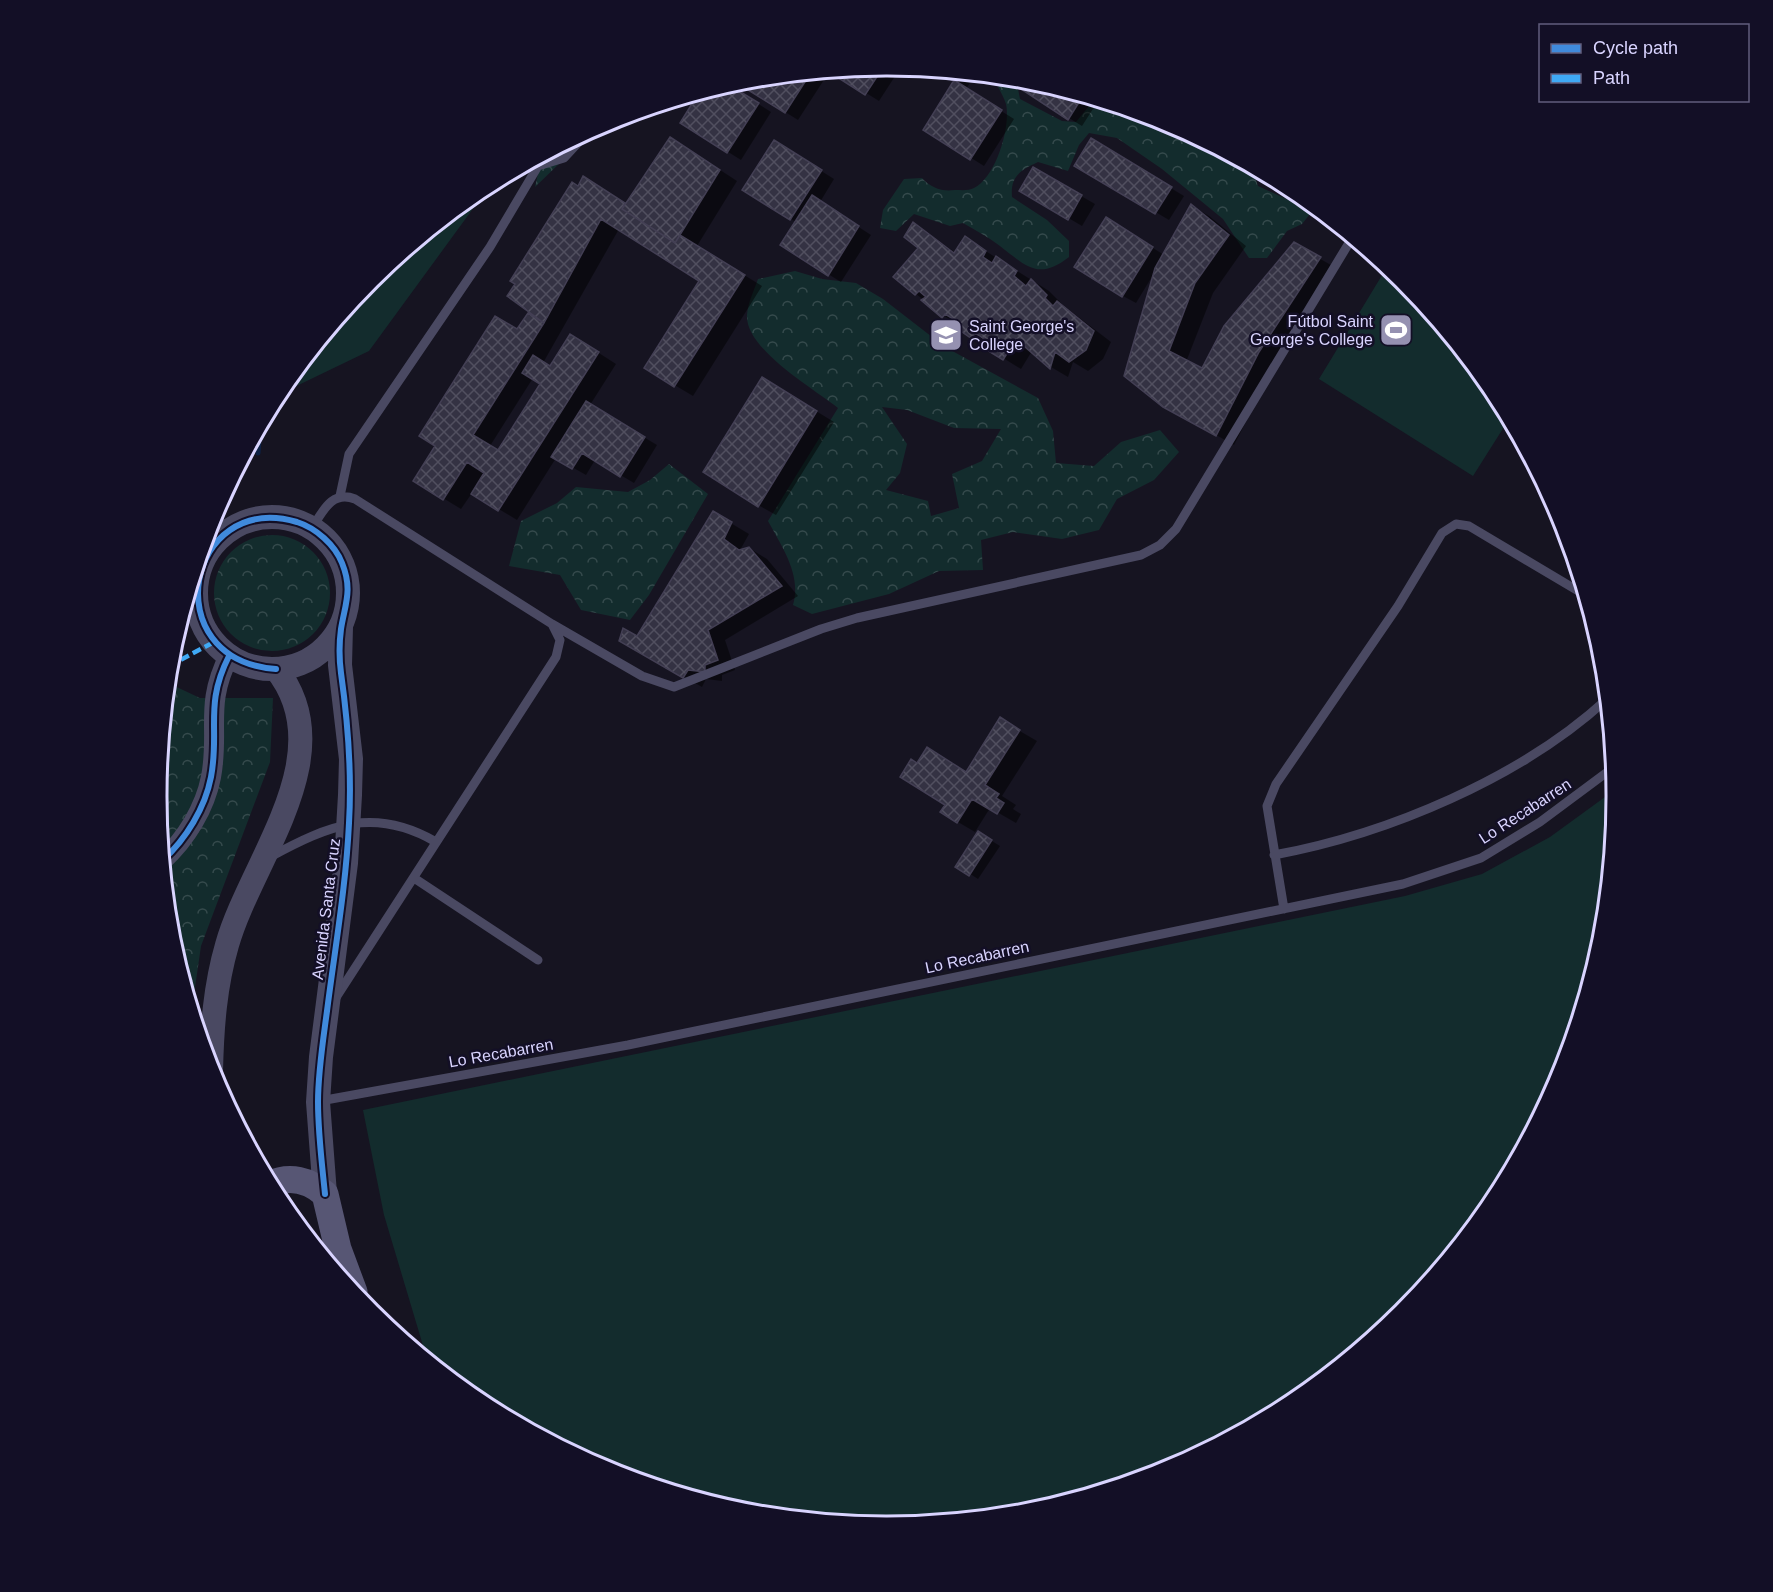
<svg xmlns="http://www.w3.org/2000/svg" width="1773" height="1592" viewBox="0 0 1773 1592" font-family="Helvetica,sans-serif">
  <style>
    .grass { fill: #132c2d }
    .forest { fill: url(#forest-crowns); fill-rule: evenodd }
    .shadow { fill: #0007; fill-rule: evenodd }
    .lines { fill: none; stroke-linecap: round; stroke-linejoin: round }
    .stream { stroke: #0d2144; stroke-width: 5 }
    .building { fill: url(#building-cross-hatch); stroke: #433f54; stroke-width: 1.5 }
    .service { stroke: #4a4962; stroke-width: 9 }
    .minor { stroke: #4a4962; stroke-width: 20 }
    .tertiary { stroke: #4a4962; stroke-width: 24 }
    .secondary { stroke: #575674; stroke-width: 27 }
    .quiet { stroke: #3fa9f5; stroke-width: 4.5; stroke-dasharray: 9 4.5; stroke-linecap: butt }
    .cycleway-casing { stroke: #130f26; stroke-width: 10 }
    .cycleway { stroke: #408adc; stroke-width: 6 }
    .labels { text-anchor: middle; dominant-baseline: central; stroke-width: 5; stroke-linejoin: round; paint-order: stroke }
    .poi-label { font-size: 16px; fill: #d9d4ff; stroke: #130f26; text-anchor: end }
    .street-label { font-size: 16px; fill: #d9d4ff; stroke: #130f26 }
    .rim { fill: none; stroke: #d9d4ff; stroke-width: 3 }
  </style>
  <defs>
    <pattern id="forest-crowns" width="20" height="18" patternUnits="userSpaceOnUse" patternTransform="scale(1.5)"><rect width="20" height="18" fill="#132c2d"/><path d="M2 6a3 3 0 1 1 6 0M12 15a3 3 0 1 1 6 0" fill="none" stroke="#354a4c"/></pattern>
    <pattern id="building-cross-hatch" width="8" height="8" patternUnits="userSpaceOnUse" patternTransform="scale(1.5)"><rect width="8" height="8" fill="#343243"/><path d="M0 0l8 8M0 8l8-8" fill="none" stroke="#514f5f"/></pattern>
  </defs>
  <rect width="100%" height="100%" fill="#161421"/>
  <path class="grass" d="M491,184l-122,167 -85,41 2,-9 85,-103z
    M1387,267l16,13 91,111 15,28 -36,57 -154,-97z
    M1616,789l-14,150 -41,137 -68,126 -91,110 -110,91 -126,68 -137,41 -142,14 -143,-14 -137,-42 -126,-67 -54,-44 -43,-144 -21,-105 1042,-214 77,-22 68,-37z"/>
  <path class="forest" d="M1008,78l8,1 4,20 42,22 14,1 18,-22 72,22 86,46 6,18 48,22 4,6 -8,10 -15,7 -20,27h-18l-26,-39 -61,-50 -45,-31 -28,-5 -10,12 -11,26 -30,-9c-17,8 -28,14 -26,35l35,23 22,21v16c-31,24 -43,9 -69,-11 -12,-9 -25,-16 -37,-23l-13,3 -36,-12 -18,17 -16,-3 3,-18 21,-31 18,-1c9,10 20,14 33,12 6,0 14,1 19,-2 22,-11 37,-61 32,-84 -2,-6 -5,-12 -8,-17z
    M576,138l-13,22 -28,27 7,-31z
    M795,271l27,8 34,4 27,16 62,48 93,51 15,33 3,32 38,3 27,-24 39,-12 19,22 -25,28 -37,19 -18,31 -37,9 -49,-7 -32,8 2,30 -44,1 -50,23 -77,20 -19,-9c9,-30 -11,-58 -25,-84l70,-113c-24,-19 -93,-59 -91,-93 1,-13 7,-24 11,-36zM882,407l25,3 47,18 47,1 -19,32 -30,13 7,34 -28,8 -3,-15 -42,-11 14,-17 7,-29z
    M669,464l39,30 -59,101 -19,25 -49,-10 -21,-35 -51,-9 12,-45 36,-18 19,-16 52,5 22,-12z
    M214 593a58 58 0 1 1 116 0a58 58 0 1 1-116 0Z
    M168,683l32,15h73l-3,64 -69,184 -9,62 -22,-70 -13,-142z"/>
  <path class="shadow" d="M887,66l14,1 -22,34 -48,-30z
    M941,71l34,4 -9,14 48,30 -30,47 -59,-37 31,-48z
    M829,72l-31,48 -59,-37 5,-3z
    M1029,80l69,21 -16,25 -13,-8z
    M728,85l43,27 -30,48 -59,-37 18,-30z
    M1091,140l93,56 -15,24 -93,-55z
    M688,149l49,32 -40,65 65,40 -69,110 -47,-28 55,-88 -82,-51 -76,134 8,5 37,-22 28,18 -26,41 67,40 -23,38 -39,-23 -9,15 -30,-17 -39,62 -45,-27 -11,16 -46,-28 115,-169 48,-125 24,1 24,16zM533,378l9,5 -44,69 -8,-6z
    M788,150l46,29 -14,23 51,33 -30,47 -13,-8 -32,-52 -51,-32z
    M1034,169l61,35 -13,22 -61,-36z
    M1192,206l17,10 37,30 -33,47 -27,69 17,8 91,-126 44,25 -61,93 -43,83 -52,-29 -29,-141 -17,28 -13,-7 -3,-69 44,28z
    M914,224l42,29 9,-15 84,53 15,15 47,36 -8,17 -15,12 -15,-9 -5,15 -17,-10 -19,-16 -11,18 -37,-23 -68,-52 4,-46z
    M780,389l54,33 -58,93 -18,-10z
    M714,513l35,21 -10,18 10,-4 18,11 31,37 -73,44 10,30 -13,5v6l-16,-2 -4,8 -81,-47 16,-2z
    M1018,730l19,11 -35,55 14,9 -3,4 8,5 -5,9 -26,-15 -15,24 -17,-10 -40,-58 49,9z
    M979,833l21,13 -22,33 -20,-13z"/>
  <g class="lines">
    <path class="stream" d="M258,453l2,-26"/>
  </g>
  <path class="building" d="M884,66l-19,29 -36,-23z
    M937,71l21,2 -5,8z
    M810,74l-25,39 -48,-30 7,-3z
    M954,80l48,30 -32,50 -47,-30z
    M1027,80h2l54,16 -15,24 -47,-31z
    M729,85l30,18 -32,50 -47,-30 18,-29z
    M670,137l50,33 -45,73 -53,-34z
    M1091,138l81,49 -17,27 -81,-48z
    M774,140l48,30 -32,50 -48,-30z
    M1033,167l49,28 -14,25 -49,-29z
    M583,176l42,27 -3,6 53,34 5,-8 65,40 -71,112 -30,-19 55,-87 -98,-62 -57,104 -37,-27 8,-12 -5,-3 62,-99 6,4z
    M812,195l47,31 -31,50 -48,-31z
    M1191,204l38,31 -34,48 -26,68 33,17 22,-42 70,-84 27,15 -62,95 -43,84 -53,-29 -39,-31 31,-108z
    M1106,217l47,30 -31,50 -48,-30z
    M913,222l41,31 11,-17 21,15 -3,6 9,6 4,-7 21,15 -3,5 12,10 5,-7 16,16 -2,3 8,8 4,-5 37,30 -8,19 -17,12 -14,-10 -5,17 -34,-30 -13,21 -21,-13 4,-7 -11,-7 -3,6 -20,-14 3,-5 -10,-6 -3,4 -21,-18 5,-3 -7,-6 -4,4 -22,-18 25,-29 -14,-11z
    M528,313l16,10 -71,112 25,15 42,-66 -18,-11 11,-18 17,11 20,-32 29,18 -101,159 -27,-17 13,-21 -17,-11 -24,38 -30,-19 22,-35 -16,-10 76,-120 22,13z
    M762,377l55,34 -59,96 -55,-35z
    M586,401l59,36 -25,40 -38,-24 -10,16 -21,-12z
    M713,511l19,11 -8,17 15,11 10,-3 33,39 -74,44 10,30 -13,5v7l-17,-2 -5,8 -64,-37 4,-13 14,8z
    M1000,717l20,13 -35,55 14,9 -3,4 8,5 -7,11 -25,-15 -15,24 -17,-11 5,-7 -45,-28 11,-18 6,4 10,-16 39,25z
    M978,831l14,9 -23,36 -14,-9z"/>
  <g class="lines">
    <path class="service" d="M538,166l26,-8 24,-26
      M340,496l9,-42 141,-207 48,-81 1,-8
      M312,528c11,-17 20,-38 43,-29l197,125 8,16 -4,17 -221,342
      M552,624l90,52 32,11 147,-58 36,-11 284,-63 19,-10 16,-16 176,-291
      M1274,855c114,-21 247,-77 333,-156
      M270,857c59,-32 104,-51 166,-15
      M414,878l124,82
      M1284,909l-17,-103 9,-22 122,-178 44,-73 14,-9 13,2 116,69
      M320,1101l308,-56 775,-161 78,-26 59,-36 74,-55"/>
    <path class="minor" d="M163,860c23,-21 42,-52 48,-83 9,-47 -7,-72 18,-121"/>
    <path class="tertiary" d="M196 593a76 76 0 1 1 152 0a76 76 0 1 1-152 0Z
      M211,1071c1,-43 4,-85 16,-126 24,-85 117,-191 49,-276
      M325,1194l-7,-92 3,-45 25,-194 4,-68 1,-36 -11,-94 1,-38"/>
    <path class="secondary" d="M270,1184c20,-9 39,-4 55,10l13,55 16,43"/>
    <path class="quiet" d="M169,666l45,-24"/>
    <g class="cycleway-casing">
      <path id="cycleway" d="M276,669c-122,-9 -90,-179 21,-147 19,6 38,23 45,41 11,27 3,41 -1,66 -2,15 -2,29 0,44 7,50 11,99 8,150 -3,63 -14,125 -22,188 -4,30 -9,61 -9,91 0,31 4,62 7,92
        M163,860c23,-21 42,-52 48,-83 9,-47 -7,-72 18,-121"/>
    </g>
    <use href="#cycleway" class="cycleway"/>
  </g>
  <defs>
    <g id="stadium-square" transform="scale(1.725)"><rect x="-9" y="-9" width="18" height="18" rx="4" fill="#9591b1" stroke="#130f26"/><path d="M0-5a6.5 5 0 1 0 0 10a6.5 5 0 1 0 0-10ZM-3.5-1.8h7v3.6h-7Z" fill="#fff"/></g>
    <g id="school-square" transform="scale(1.725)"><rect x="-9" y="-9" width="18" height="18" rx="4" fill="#9591b1" stroke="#130f26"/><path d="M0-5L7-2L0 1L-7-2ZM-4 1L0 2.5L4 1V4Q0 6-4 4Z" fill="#fff"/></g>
  </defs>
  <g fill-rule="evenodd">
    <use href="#stadium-square" x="1396" y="330"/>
    <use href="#school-square" x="946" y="335"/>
  </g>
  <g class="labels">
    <g class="poi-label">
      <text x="1373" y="321">Fútbol Saint<tspan x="1373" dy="18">George's College</tspan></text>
      <text x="969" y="326" text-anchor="start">Saint George's<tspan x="969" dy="18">College</tspan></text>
    </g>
    <g class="street-label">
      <text transform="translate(1525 811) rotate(-33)">Lo Recabarren</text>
      <text transform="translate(326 909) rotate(-83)">Avenida Santa Cruz</text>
      <text transform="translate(977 957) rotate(-12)">Lo Recabarren</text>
      <text transform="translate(501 1053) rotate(-10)">Lo Recabarren</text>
    </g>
  </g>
  <path d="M0 0H1773V1592H0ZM886 76H887A719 719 0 0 1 1606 795V797A719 719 0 0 1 887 1516H886A719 719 0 0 1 167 797V795A719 719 0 0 1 886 76Z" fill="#130f26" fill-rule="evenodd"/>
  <path class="rim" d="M886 76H887A719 719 0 0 1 1606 795V797A719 719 0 0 1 887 1516H886A719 719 0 0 1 167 797V795A719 719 0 0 1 886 76Z"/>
  <rect x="1539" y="24" width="210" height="78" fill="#130f26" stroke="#625e7d" stroke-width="1.5"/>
  <rect x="1551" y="44" width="30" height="9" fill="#408adc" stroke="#625e7d" stroke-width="1.5"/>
  <text x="1593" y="54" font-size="18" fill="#d9d4ff">Cycle path</text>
  <rect x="1551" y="74" width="30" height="9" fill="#3fa9f5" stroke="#625e7d" stroke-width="1.5"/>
  <text x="1593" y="84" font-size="18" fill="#d9d4ff">Path</text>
</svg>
